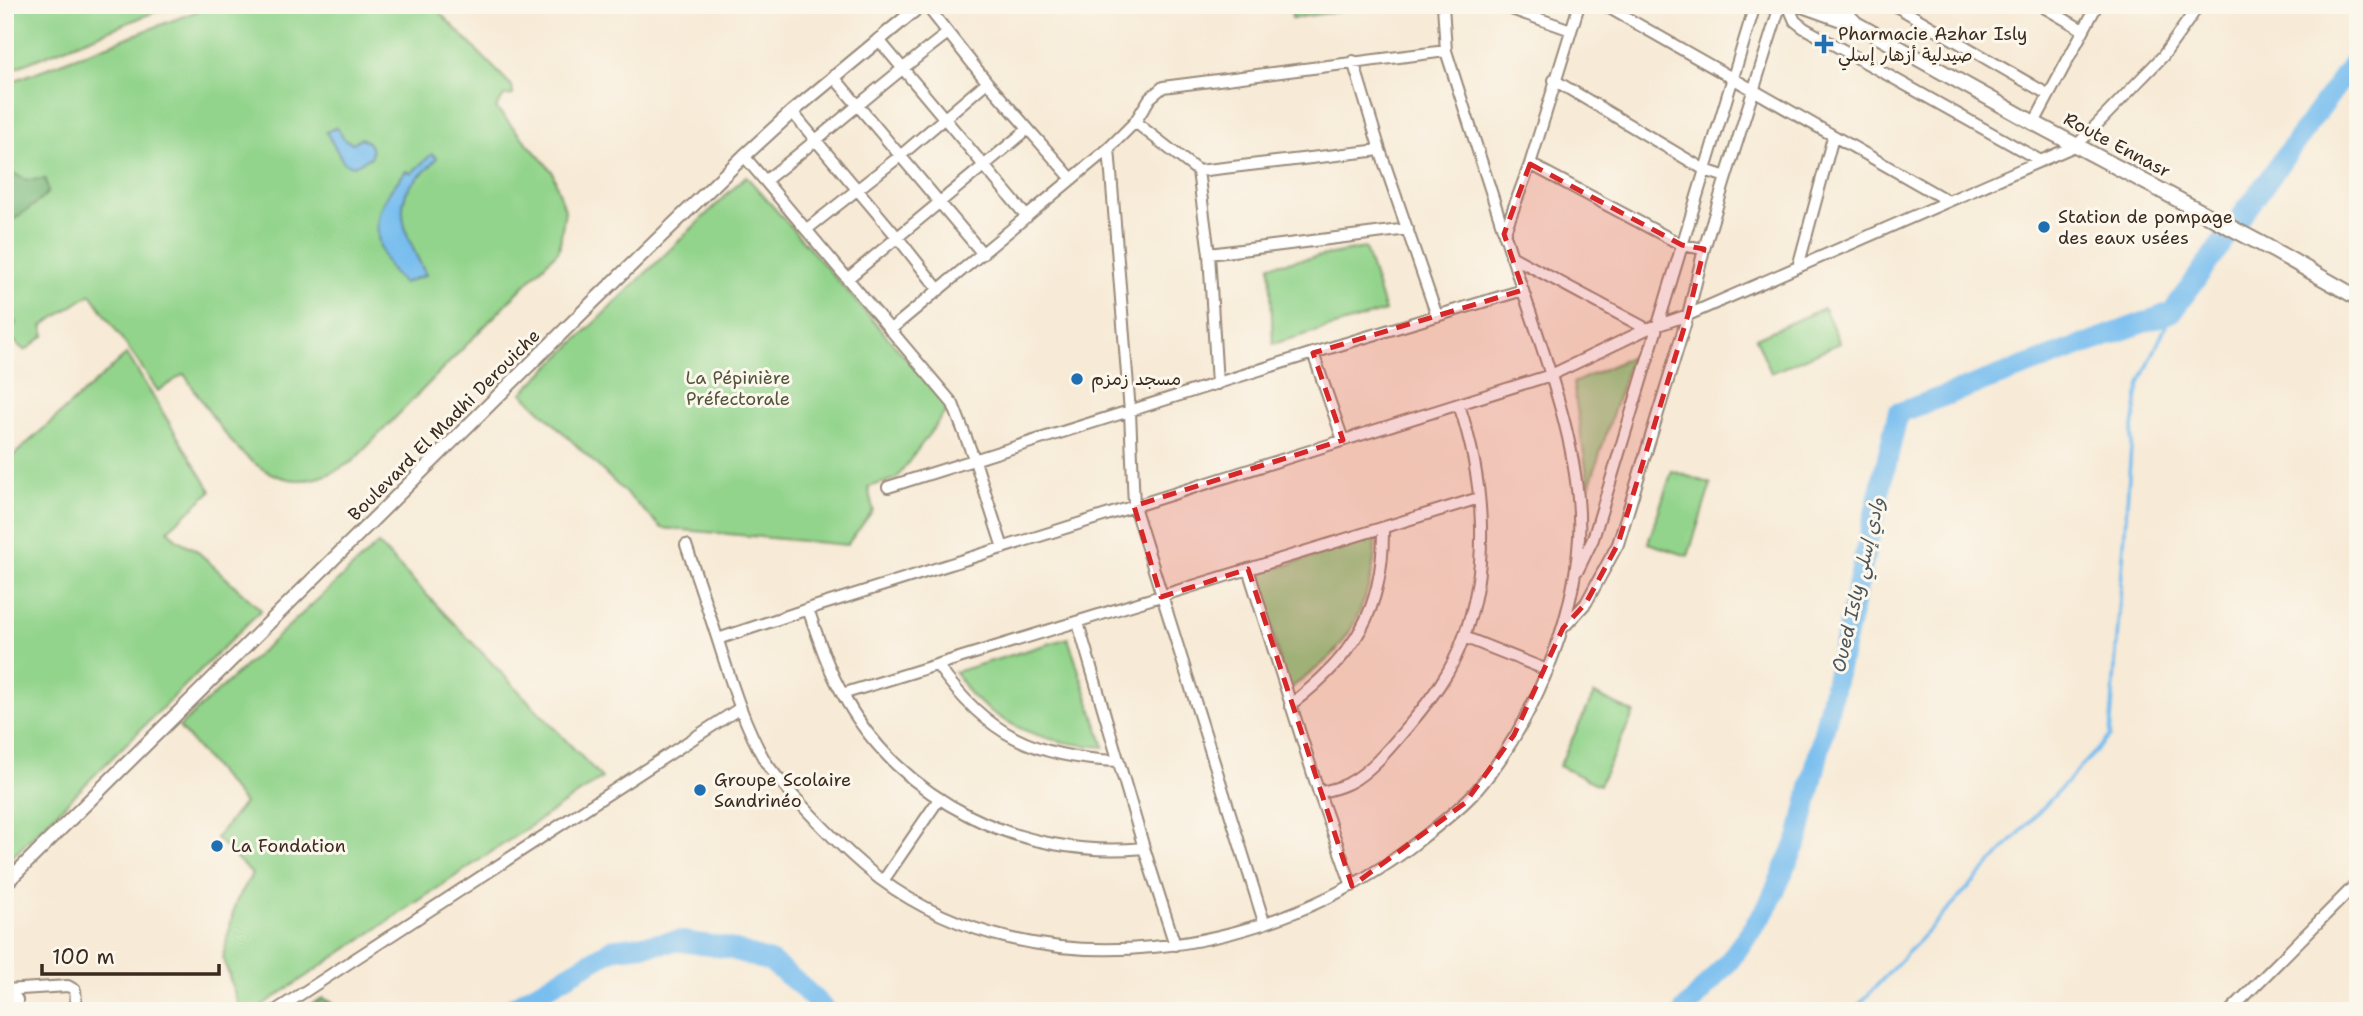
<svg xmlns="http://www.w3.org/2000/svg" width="2363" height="1016" viewBox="0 0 2363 1016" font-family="'Shantell Sans','Playpen Sans Arabic',sans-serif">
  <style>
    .green { fill: #93d48c; stroke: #677f55; stroke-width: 2 }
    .forest { fill: #76b678; stroke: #58704b; stroke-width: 2 }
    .water { fill: #78beef; stroke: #5a7486; stroke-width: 2 }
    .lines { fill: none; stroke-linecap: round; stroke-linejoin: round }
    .stream { stroke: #78beef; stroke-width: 3.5 }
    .river { stroke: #78beef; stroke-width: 21 }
    .minor-casing { stroke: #998a7a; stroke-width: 14 }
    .tertiary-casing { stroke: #998a7a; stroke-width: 16 }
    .secondary-casing { stroke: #998a7a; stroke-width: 18 }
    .minor { stroke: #fff; stroke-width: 10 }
    .tertiary { stroke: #fff; stroke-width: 12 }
    .secondary { stroke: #fff; stroke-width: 14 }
    .marked { fill: #d62828; fill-opacity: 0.2; stroke: #d62828; stroke-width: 5; stroke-dasharray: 14 9; stroke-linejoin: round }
    .poi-dot { fill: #1f6fb2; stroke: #fbf7ec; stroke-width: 2.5 }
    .labels { text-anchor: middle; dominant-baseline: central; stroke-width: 6; stroke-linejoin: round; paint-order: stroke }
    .poi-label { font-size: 18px; fill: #3b2a1e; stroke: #fbf7ec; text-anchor: start }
    .street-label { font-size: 18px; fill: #3b2a1e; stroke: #fbf7ec }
    .park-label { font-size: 18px; fill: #51543a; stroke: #fbf7ec }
    .water-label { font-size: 19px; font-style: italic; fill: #4d565d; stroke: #fbf7ec }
  </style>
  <rect width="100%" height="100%" fill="#fbf7ec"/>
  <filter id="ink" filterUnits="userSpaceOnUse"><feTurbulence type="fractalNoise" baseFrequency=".0143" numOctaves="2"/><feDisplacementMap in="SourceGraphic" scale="14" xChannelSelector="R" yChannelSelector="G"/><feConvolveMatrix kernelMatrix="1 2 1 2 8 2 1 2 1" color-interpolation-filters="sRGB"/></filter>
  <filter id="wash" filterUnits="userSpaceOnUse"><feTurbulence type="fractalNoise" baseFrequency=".00686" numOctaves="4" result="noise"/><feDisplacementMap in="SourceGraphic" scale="28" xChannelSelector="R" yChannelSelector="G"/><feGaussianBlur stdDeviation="1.57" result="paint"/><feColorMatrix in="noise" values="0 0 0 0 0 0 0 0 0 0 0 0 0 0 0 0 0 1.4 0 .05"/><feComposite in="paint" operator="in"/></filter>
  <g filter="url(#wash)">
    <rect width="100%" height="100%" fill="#f7ead6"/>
    <path class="green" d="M5,5h167l-167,67z
      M213,5h219l80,81 1,9 -9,1 -8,12 56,63 13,39 -6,40 -206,211c-8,4 -16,10 -24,13 -71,29 -113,-53 -145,-100l-26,17 -67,-97 -49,32 3,9 -20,16 -18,-16 9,-12 -11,-14v-225z
      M1291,5h93l-92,13z
      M746,176l203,231 -53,72 -28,8 5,23 -26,35 -185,-17 -140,-135z
      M1365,248l20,63 -112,33 -3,-79z
      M1824,308l16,35 -69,30 -15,-35z
      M127,354l84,137 -43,39 8,9 20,11 65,60 -256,254v-401z
      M1631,357l-42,130 -16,-104z
      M1672,471l39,13 -23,72 -40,-13z
      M1375,538c2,37 -17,89 -42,116 -14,14 -32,26 -47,38l-26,-119z
      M378,544l224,234 -348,233h-14l-17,-54 12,-53 17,-30 -36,-36 28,-35 -65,-76z
      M1068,638l36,109c-50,-3 -92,-15 -130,-49 -8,-7 -13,-18 -19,-26z
      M1594,694l40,19 -35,72 -40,-19z"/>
    <path class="forest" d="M8,162v9l19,9 19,-1 2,13c-13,16 -29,21 -43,35v-63z
      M323,998l25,13h-49z"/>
    <path class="water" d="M337,127l8,13 8,3 7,-5c10,3 13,10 11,19l-17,9 -10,-3 -18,-31z
      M432,154l5,4c-8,12 -24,21 -30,33 -13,28 7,59 19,84l-23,8c-20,-16 -32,-50 -22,-76 5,-13 16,-25 25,-36l5,2z"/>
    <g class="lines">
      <path class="stream" d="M1853,1011l257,-275 22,-302 8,-51 32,-71"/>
      <path class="river" d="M506,1011l107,-62 66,-8 49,7 43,14 28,22 27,27
        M1684,1011l46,-51 37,-52 32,-71 99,-424 274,-101 186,-256"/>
    </g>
  </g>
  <g filter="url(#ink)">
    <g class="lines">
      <g class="minor-casing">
        <path id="minor" d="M926,5l61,77 85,97
          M1500,5l71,25
          M1604,5l344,196
          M1788,5l7,16 9,7 237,133
          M1894,5l155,90
          M2040,5l43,25
          M878,39l149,178
          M1353,61l27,89 57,166
          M833,76l150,178
          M1554,80l151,90 21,7
          M792,112l106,126 41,52
          M1135,122l63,49 11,83 8,130
          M2034,123l63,-118
          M1109,148l21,264 4,94 130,416
          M744,156l209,248 22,57 28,87
          M1530,164l152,81 22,4
          M1198,171l182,-21
          M766,180c62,-48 120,-100 182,-147
          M807,229l93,-73 87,-74
          M1504,234l26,-70 49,-159
          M1209,254l199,-25
          M1511,256l136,73
          M1798,267l35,-130
          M847,279l181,-150
          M890,330l219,-182 26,-26 15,-24 13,-11 283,-36
          M1313,353l30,87
          M888,487l425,-134 210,-63
          M686,545c12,35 24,70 35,105 12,38 24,76 44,111 10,15 23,29 35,42 25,27 51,54 80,76 158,117 396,77 541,-40 19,-15 39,-30 55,-48 56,-65 98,-168 103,-253 4,-83 -34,-181 -60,-259 -25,-76 -49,-152 -73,-228l-3,-46
          M1248,569l71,224 33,93
          M1578,570l15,-31 162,-534
          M808,609c10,28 19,58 34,84 58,109 181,167 302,155
          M1078,623l66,225 31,97
          M1565,626l21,-23 32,-59 70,-229 16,-66 22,-72 54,-171
          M1464,637l83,33
          M718,639l90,-30 743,-234 96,-46 41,-14 389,-170 86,-89 36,-51
          M938,666c48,68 97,92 180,95
          M842,694l637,-196
          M1290,705c64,-49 94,-94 93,-177
          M1319,793c9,-3 21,-5 30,-10 23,-12 44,-39 61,-59 21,-25 42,-53 53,-85 28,-74 21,-160 -4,-234
          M883,881l56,-82
          M5,990l63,-4 7,4 2,21
          M11,990l6,10v11
          M275,1011l465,-303
          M2230,1011l128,-129"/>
      </g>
      <g class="tertiary-casing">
        <path id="tertiary" d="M5,884l589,-583 150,-145 48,-44 129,-107"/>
      </g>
      <g class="secondary-casing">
        <path id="secondary" d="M1769,5h15
          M1802,5l56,20 176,98 239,127 85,48
          M1837,5l17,17"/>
      </g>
      <use href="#minor" class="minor"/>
      <use href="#tertiary" class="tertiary"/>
      <use href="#secondary" class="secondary"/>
    </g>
  </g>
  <path class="marked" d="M1530,164l152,81 22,4 -16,66 -70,229 -32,59 -23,25 -49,107 -49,68 -113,83 -104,-317 -87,28 -27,-91 209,-66 -30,-87 210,-63 -19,-56z"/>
  <g class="poi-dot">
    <path d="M1820.5 33.5h7v7h7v7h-7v7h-7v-7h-7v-7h7z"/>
    <circle cx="2044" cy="227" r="7"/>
    <circle cx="1077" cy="379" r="7"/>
    <circle cx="700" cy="790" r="7"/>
    <circle cx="217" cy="846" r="7"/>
  </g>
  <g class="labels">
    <g class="poi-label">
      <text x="1838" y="34">Pharmacie Azhar Isly<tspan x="1838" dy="21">صيدلية أزهار إسلي</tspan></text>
      <text x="2058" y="217">Station de pompage<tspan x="2058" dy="21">des eaux usées</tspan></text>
      <text x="1091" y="379">مسجد زمزم</text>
      <text x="714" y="780">Groupe Scolaire<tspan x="714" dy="21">Sandrinéo</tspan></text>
      <text x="231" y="846">La Fondation</text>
    </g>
    <g class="street-label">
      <text transform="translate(2117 145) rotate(28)">Route Ennasr</text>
      <text transform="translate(444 425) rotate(-45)">Boulevard El Madhi Derouiche</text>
    </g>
    <g class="park-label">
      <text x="738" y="378">La Pépinière<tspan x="738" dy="21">Préfectorale</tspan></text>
    </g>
    <g class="water-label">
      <text transform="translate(1858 585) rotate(-77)">Oued Isly وادي إسلي</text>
    </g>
  </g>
  <rect width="2363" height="1016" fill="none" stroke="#fbf7ec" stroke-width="28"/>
  <path d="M42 964v10h177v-10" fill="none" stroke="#3b2a1e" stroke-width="3.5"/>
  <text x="52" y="964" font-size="21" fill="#3b2a1e" stroke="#fbf7ec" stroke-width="5" paint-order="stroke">100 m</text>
</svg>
